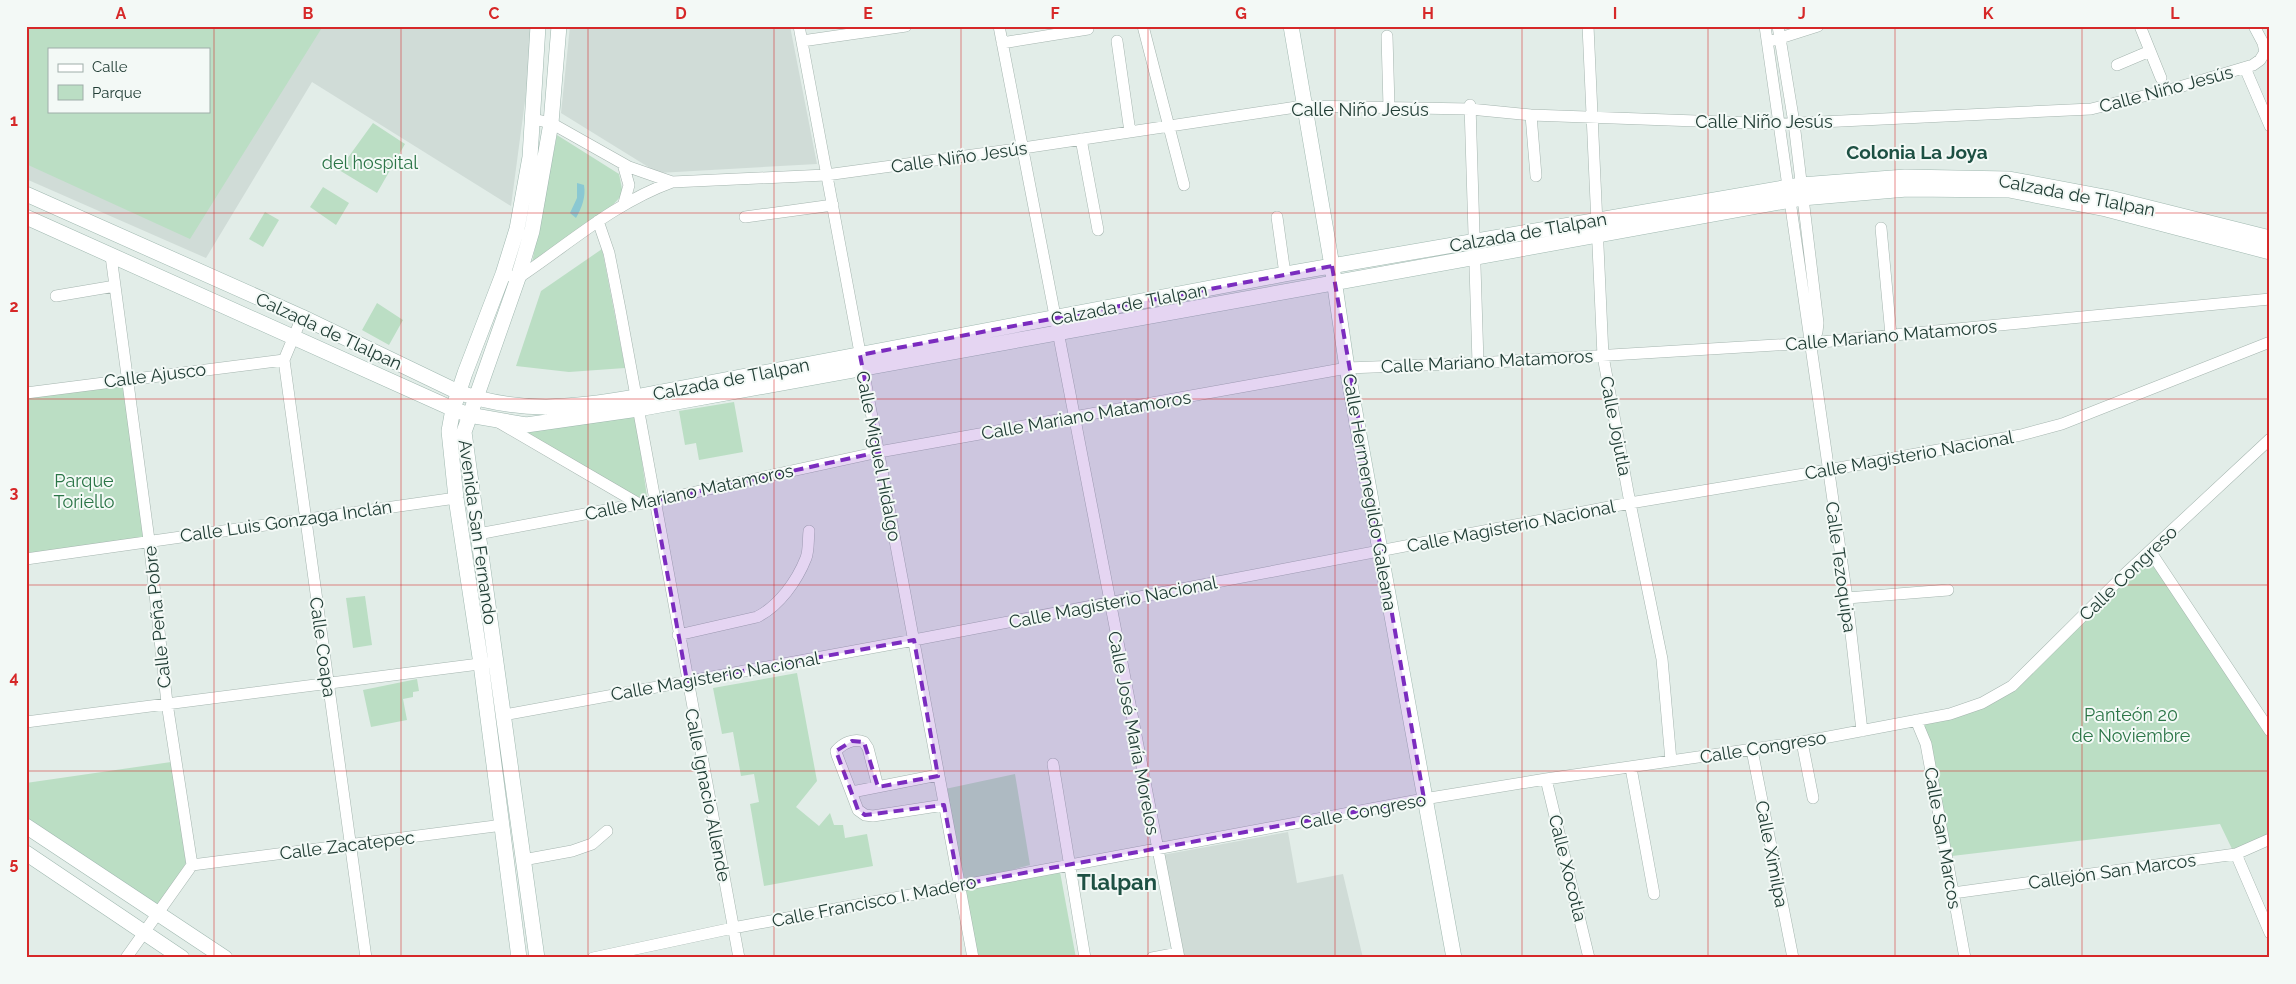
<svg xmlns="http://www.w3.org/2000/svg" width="2296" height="984" viewBox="0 0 2296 984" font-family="Raleway,sans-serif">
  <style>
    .built { fill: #d0dcd7; fill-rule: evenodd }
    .green { fill: #bbdec4; fill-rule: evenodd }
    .water { fill: #8ac8d2 }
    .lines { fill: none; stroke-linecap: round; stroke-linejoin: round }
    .street-casing { stroke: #a5b5af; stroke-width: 12 }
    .secondary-casing { stroke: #a0b8b0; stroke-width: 16 }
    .street { stroke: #fff; stroke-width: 11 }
    .secondary { stroke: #fff; stroke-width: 15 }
    .marked { fill: #7b2cbf; fill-opacity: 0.2; stroke: #7b2cbf; stroke-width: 4; stroke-dasharray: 10 6; stroke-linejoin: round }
    .grid { fill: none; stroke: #d62828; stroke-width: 1; stroke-opacity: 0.55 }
    .labels { text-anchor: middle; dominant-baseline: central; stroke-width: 4; stroke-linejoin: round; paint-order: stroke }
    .street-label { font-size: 18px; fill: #223e36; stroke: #f3f9f6 }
    .park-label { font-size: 18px; fill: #2b7547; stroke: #f3f9f6 }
    .neighbourhood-label { font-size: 19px; font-weight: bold; fill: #1d5043; stroke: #f3f9f6 }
    .district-label { font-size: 22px; font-weight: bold; fill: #1d5043; stroke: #f3f9f6 }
    .neatline { fill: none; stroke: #d62828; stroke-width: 2 }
    .grid-label { font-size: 16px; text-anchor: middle; font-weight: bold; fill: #d62828 }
  </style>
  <rect width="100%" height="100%" fill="#e2ede8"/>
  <path class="built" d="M26,26h509l-24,180 -199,-124 -106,176 -180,-79zM49,49h160v62h-160z
    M570,26h220l27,138 -159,9 -97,-60z
    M1288,832l9,51 46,-9 20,84h-180l-21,-103z"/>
  <path class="green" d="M26,26h297l-133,213 -164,-75zM49,49h160v62h-160z
    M373,123l32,21 -28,49 -38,-23z
    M557,135l62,39 4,20 -13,14 -78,55z
    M323,187l26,16 -13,22 -26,-18z
    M265,212l14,8 -16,27 -14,-8z
    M602,249l23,119 -56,4 -53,-6 25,-75z
    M377,303l26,17 -14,25 -27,-15z
    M128,378l21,162 -123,19v-166z
    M734,402l9,50 -44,8 -3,-17 -11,2 -6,-34z
    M635,412l12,85 -8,1 -118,-68z
    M2149,553l121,183v100l-37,15 -13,-27 -268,32 -33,-136 94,-34z
    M365,596l7,49 -19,3 -7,-50z
    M797,673l20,108 -21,26 23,19 11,-13 4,12h9l2,13 22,-4 6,32 -109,20 -14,-82 9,-2 -5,-28 -13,2 -8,-44 -11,2 -9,-46z
    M417,679l2,12 -6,1v5l-10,2 4,21 -36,7 -8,-37z
    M171,762l15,101 -31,47 -129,-88v-39z
    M1015,774l15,91 -69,19 -16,-95z
    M1060,872l16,86h-101l-14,-72z"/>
  <path class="water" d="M577,183l7,2c2,12 -2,22 -8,33l-6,-5 7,-15z"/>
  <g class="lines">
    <g class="street-casing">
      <path id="street" d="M799,26l174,932
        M999,26l180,932
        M1143,26l41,159
        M1588,26l15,330 27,147 32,156 9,102
        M1765,26l82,572 15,133
        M1778,26l16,97 24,200 -1,9 -6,11
        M2140,26l21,52
        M1387,36l2,71
        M1774,40l44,-14
        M802,41l104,-15
        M1117,41l13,91
        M1002,43l86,-14
        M2117,65l33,-14
        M2245,68l25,58
        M1470,105l8,258
        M1531,115l5,61
        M533,119l18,4 78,44 43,15
        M1081,139l17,91
        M623,164l6,21 -5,18
        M745,217l88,-12
        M1277,217l8,57
        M598,221l11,32 11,56 119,649
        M1881,228l10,107
        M111,256l38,284 18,163 25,162 -66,93
        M503,274l15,4c51,-34 96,-75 154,-96l154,-7 197,-27 280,-42 167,3 61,6 248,9 312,-15 85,-21 77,-23 7,-5 5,-8 -2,-9 -9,-17
        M56,296l59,-10
        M302,317l-18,43 82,598
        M26,393l258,-33
        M500,423l139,81
        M478,534l176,-33 225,-49 468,-84 131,-5 333,-20 459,-44
        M2150,551l120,180
        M26,559l430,-61
        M1847,598l101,-8
        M678,635l79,-18c22,-11 40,-36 49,-59 3,-8 2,-19 3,-27
        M504,715l410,-75 716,-137 198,-33 193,-35 41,-11 208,-82
        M1916,720l10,24 39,214
        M26,722l461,-59
        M1802,742l11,56
        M1752,750l41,208
        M1053,764l32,194
        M1631,768l23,126
        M1546,779l43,179
        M878,787l-10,-39 -4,-6c-10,-4 -21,1 -28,9l1,4 21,55 7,5 8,1 71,-11
        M852,792l86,-17
        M2236,854l34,79
        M523,860l49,-9 20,-7 15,-13
        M192,865l311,-40
        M1953,893l283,-39 34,-15
        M593,958l140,-30 691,-129 122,-20 256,-37 148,-28 32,-11 30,-17 113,-112 145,-135
        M1152,958l26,-5"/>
    </g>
    <g class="secondary-casing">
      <path id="secondary" d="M1291,26l41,240 15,102 107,590
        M26,194l276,123 156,75c62,22 115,16 178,5l649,-123 516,-89 104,-8 104,2 101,19 160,40
        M26,217l427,192 16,6 57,10 112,-16 1164,-211 105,-9 102,1 97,19 164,43
        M26,826l199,132
        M26,853l156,105
        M519,958l-38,-294 -25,-166 -7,-67 4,-22 12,-36 38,-99 14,-45 13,-72 8,-131
        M537,958l-73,-526 54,-154 14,-47 19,-108 8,-97"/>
    </g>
    <use href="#street" class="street"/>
    <use href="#secondary" class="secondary"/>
  </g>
  <path class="marked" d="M1332,266l92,533 -465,86 -15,-80 -79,10 -7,-5 -22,-59 16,-10 12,1 14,45 60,-11 -24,-136 -227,41 -33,-180 225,-49 -19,-97z"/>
  <path class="grid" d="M214,26v932M401,26v932M588,26v932M774,26v932M961,26v932M1148,26v932M1335,26v932M1522,26v932M1708,26v932M1895,26v932M2082,26v932M26,213h2244M26,399h2244M26,585h2244M26,771h2244"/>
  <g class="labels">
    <g class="street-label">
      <text transform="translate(2166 89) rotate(-15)">Calle Niño Jesús</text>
      <text x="1360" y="109">Calle Niño Jesús</text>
      <text x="1764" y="121">Calle Niño Jesús</text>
      <text transform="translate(959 157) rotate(-8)">Calle Niño Jesús</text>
      <text transform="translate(2077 195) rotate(11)">Calzada de Tlalpan</text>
      <text transform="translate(1528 232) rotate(-10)">Calzada de Tlalpan</text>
      <text transform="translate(1129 304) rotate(-11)">Calzada de Tlalpan</text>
      <text transform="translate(329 331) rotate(25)">Calzada de Tlalpan</text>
      <text transform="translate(1891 335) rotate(-5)">Calle Mariano Matamoros</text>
      <text transform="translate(1487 361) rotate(-3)">Calle Mariano Matamoros</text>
      <text transform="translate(155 375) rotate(-7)">Calle Ajusco</text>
      <text transform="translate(731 379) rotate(-11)">Calzada de Tlalpan</text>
      <text transform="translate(1086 415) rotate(-10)">Calle Mariano Matamoros</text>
      <text transform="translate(1616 426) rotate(79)">Calle Jojutla</text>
      <text transform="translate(1909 455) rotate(-10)">Calle Magisterio Nacional</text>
      <text transform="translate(879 456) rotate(79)">Calle Miguel Hidalgo</text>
      <text transform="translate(689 492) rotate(-12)">Calle Mariano Matamoros</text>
      <text transform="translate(1370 492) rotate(80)">Calle Hermenegildo Galeana</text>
      <text transform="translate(286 521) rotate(-8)">Calle Luis Gonzaga Inclán</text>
      <text transform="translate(1511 526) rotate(-11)">Calle Magisterio Nacional</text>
      <text transform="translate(478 532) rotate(82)">Avenida San Fernando</text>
      <text transform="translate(1841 567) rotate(82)">Calle Tezoquipa</text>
      <text transform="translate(2128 573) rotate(-44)">Calle Congreso</text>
      <text transform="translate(1113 602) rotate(-11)">Calle Magisterio Nacional</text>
      <text transform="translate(157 617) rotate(-96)">Calle Peña Pobre</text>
      <text transform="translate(323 647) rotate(82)">Calle Coapa</text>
      <text transform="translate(715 676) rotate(-10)">Calle Magisterio Nacional</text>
      <text transform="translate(1134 733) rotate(79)">Calle José María Morelos</text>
      <text transform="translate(1763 747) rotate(-9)">Calle Congreso</text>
      <text transform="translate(708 795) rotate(79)">Calle Ignacio Allende</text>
      <text transform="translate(1363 811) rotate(-11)">Calle Congreso</text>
      <text transform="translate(1943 838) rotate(80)">Calle San Marcos</text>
      <text transform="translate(347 845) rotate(-7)">Calle Zacatepec</text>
      <text transform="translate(1772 854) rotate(79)">Calle Ximilpa</text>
      <text transform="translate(1568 868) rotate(76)">Calle Xocotla</text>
      <text transform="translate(2112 871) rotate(-8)">Callejón San Marcos</text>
      <text transform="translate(874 901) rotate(-11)">Calle Francisco I. Madero</text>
    </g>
    <g class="park-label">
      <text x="370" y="162">del hospital</text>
      <text x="84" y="480">Parque<tspan x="84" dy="21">Toriello</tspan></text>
      <text x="2131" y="714">Panteón 20<tspan x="2131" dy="21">de Noviembre</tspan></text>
    </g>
    <g class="neighbourhood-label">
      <text x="1917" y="152">Colonia La Joya</text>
    </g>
    <g class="district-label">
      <text x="1117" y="882">Tlalpan</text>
    </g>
  </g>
  <rect width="2296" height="984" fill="none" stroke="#f3f9f6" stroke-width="55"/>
  <rect x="48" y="48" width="162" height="65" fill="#f3f9f6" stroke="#9faea9"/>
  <rect x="58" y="64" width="25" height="8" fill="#ffffff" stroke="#9faea9"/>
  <text x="92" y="72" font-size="15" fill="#223e36">Calle</text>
  <rect x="58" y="85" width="25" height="15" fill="#bbdec4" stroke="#9faea9"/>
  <text x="92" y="98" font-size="15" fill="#223e36">Parque</text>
  <rect x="28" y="28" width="2240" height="928" class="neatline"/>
  <g class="grid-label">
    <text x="121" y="19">A</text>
    <text x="308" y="19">B</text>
    <text x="494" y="19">C</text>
    <text x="681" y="19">D</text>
    <text x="868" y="19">E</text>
    <text x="1055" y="19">F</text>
    <text x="1241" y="19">G</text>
    <text x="1428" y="19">H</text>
    <text x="1615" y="19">I</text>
    <text x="1802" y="19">J</text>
    <text x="1988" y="19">K</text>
    <text x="2175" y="19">L</text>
    <text x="14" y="126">1</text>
    <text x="14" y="312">2</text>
    <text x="14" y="498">3</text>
    <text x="14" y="683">4</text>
    <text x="14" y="869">5</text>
  </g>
</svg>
